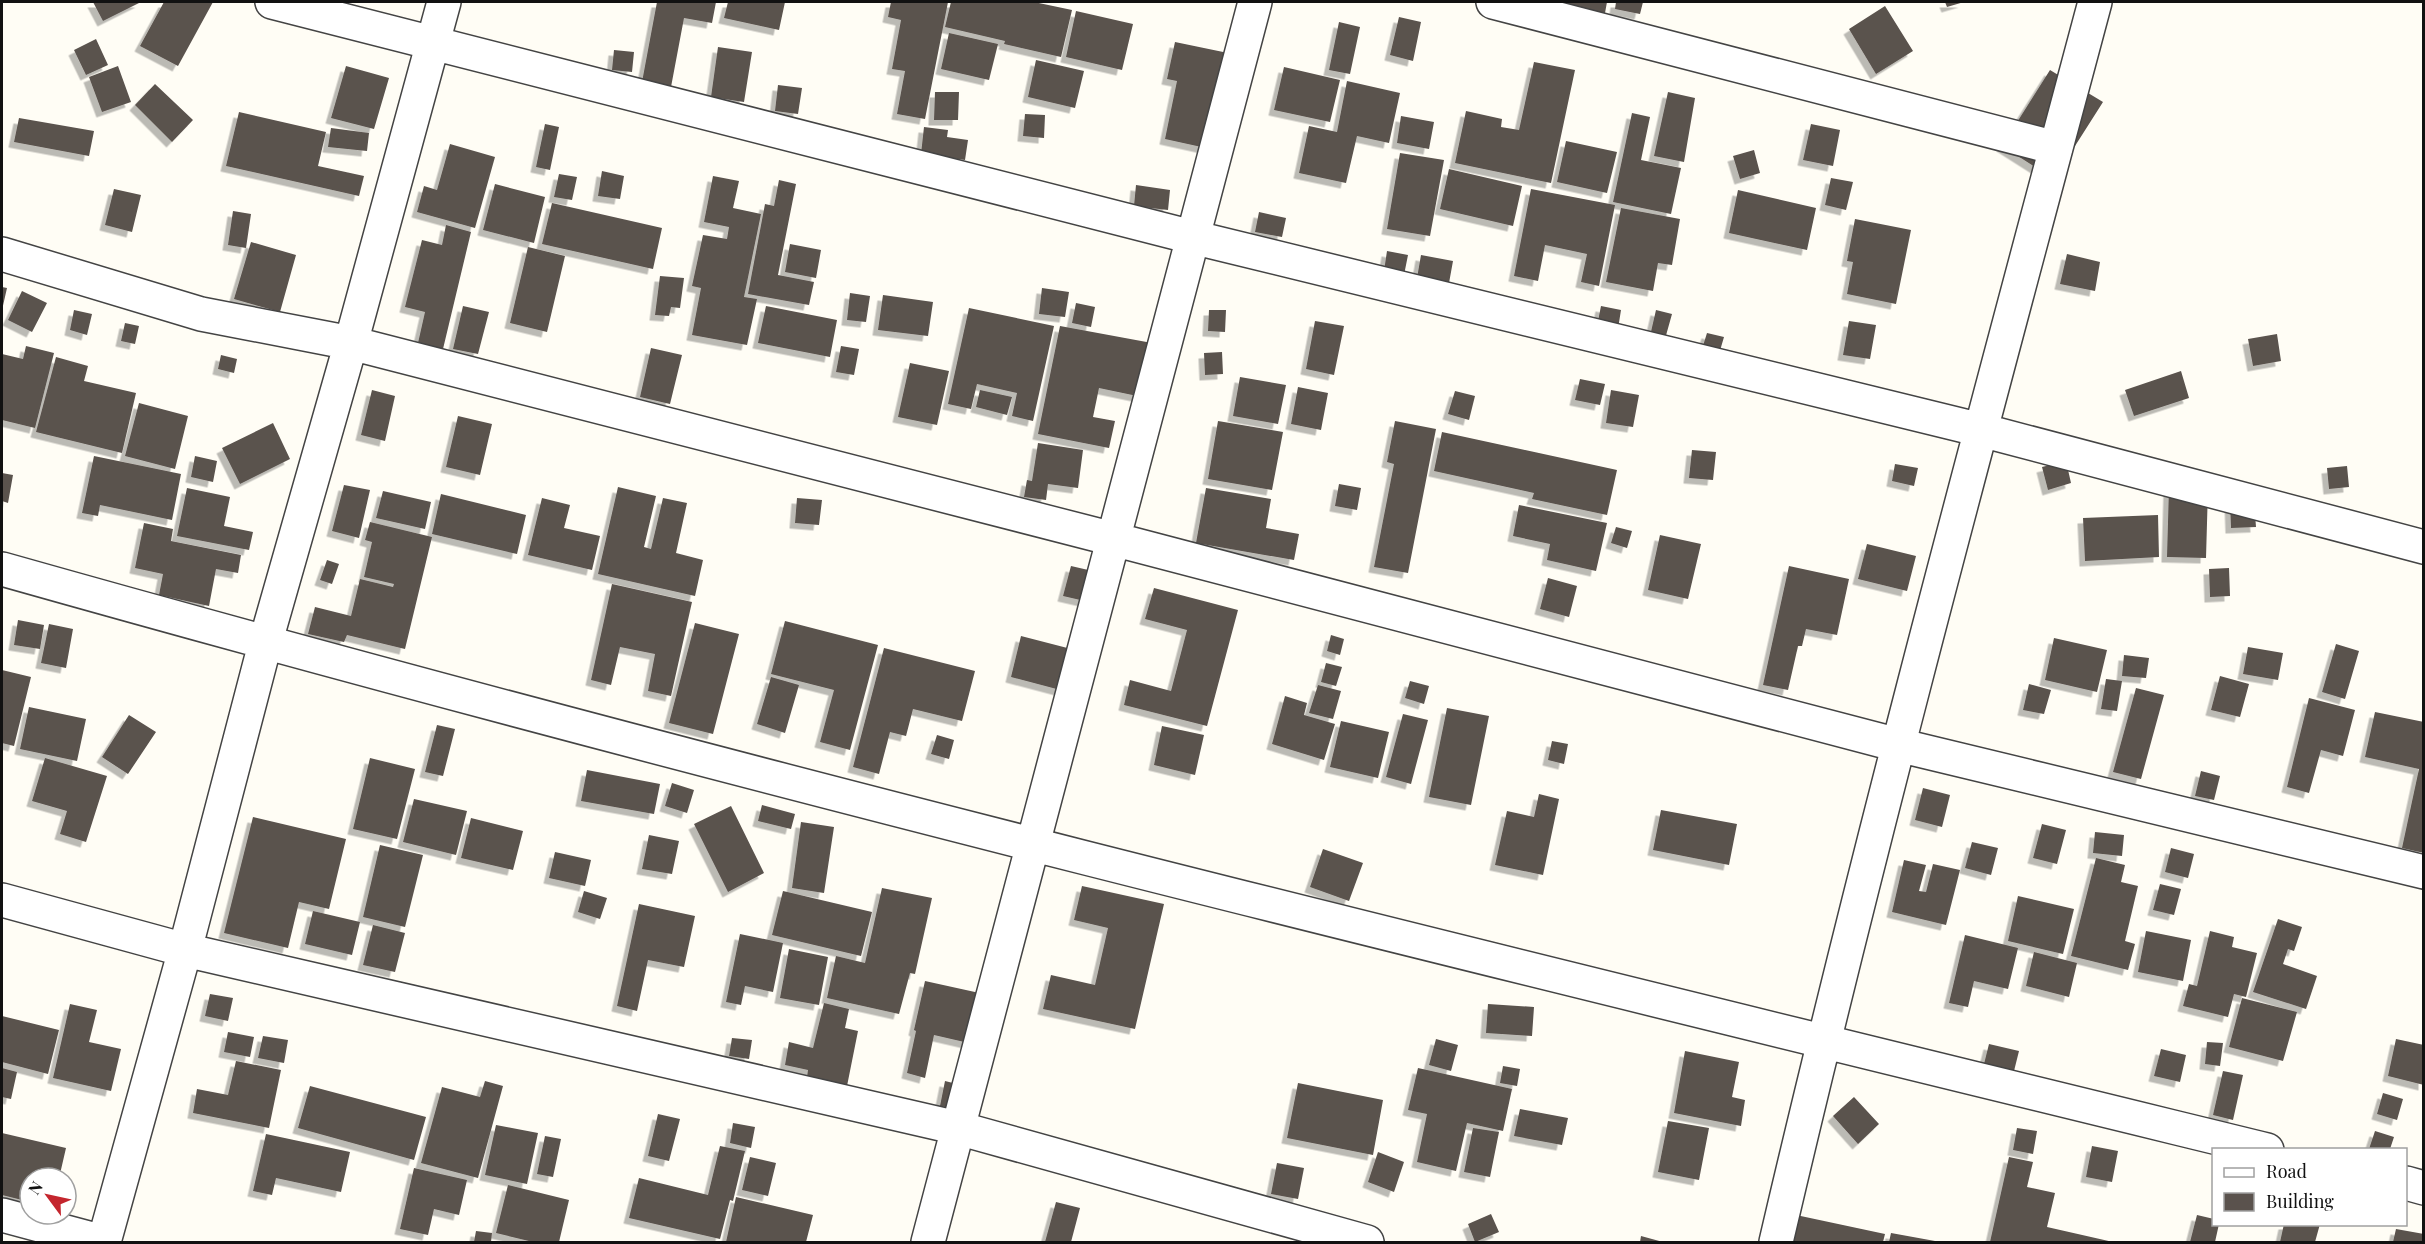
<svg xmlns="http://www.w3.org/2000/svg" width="2425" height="1244" viewBox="0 0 2425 1244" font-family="'Playfair Display',serif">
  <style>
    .building { fill: #5a524d; filter: url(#shadow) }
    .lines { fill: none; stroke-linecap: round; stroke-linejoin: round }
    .street-casing { stroke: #444; stroke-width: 36 }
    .street { stroke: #fff; stroke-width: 33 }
  </style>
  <defs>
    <filter id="shadow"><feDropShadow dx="-5.5" dy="5.5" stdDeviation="0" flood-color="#0004"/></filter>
  </defs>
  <rect width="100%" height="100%" fill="#fffdf5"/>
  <path class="building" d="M93,2h48l-38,19z
    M164,2h49l-35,64 -38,-20z
    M657,2h59l-4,21 -28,-5 -13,69 -29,-5z
    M728,2h57l-6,28 -55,-12z
    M891,2h57l-23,117 -28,-5 8,-43 -13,-2 9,-49 -13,-3z
    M951,2h83l38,8 -11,47 -57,-13 1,-3 -60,-14z
    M1568,2h39l-2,11 -38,-8z
    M1616,2h27l-3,12 -25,-5z
    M1945,2h19l-17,5z
    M1885,6l28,45 -37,23 -27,-45z
    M1076,11l57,13 -11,46 -56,-13z
    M1399,17l22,5 -8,39 -23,-6z
    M1339,22l21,5 -10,47 -21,-4z
    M949,33l49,11 -9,36 -48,-11z
    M96,39l12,26 -22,10 -12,-25z
    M1175,42l53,11 -22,95 -41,-9 12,-58 -10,-2z
    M718,47l34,5 -8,50 -33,-5z
    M614,50l20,2 -2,20 -20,-2z
    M1036,60l48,11 -9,37 -47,-11z
    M1534,62l41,8 -24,113 -96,-20 11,-52 36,8 -1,8 18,3z
    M118,66l13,36 -29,10 -13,-35z
    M346,66l43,12 -15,51 -43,-11z
    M1284,67l56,13 -10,42 -56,-12z
    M2050,70l53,32 -49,77 -52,-33z
    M1347,81l53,12 -11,50 -32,-7 -11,47 -47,-10 10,-47 28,6z
    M155,84l38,36 -21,22 -37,-37z
    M778,85l24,3 -4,26 -23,-3z
    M935,92h24l-1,28h-24z
    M1668,92l27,6 -11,64 -30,-6z
    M239,112l87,20 -8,34 46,10 -5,20 -133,-30z
    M1632,113l18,4 -9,43 40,8 -10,46 -58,-12z
    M1025,114l20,1 -1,23 -21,-2z
    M1401,116l33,6 -5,27 -32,-6z
    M19,118l75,13 -5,25 -75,-14z
    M545,124l14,3 -9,43 -14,-3z
    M1811,124l29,6 -7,36 -30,-6z
    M924,127l24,3 -1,7 21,3 -3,20 -44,-6z
    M331,128l38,5 -2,18 -39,-4z
    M1566,141l51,11 -10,41 -50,-11z
    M450,144l45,13 -20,71 -58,-16 7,-26 13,4z
    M1754,150l6,23 -20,6 -7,-23z
    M1400,153l44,7 -14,76 -43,-7z
    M1449,169l73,17 -9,40 -73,-17z
    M602,171l22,5 -4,23 -22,-3z
    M559,174l18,3 -5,23 -18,-3z
    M713,176l26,5 -6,27 28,6 -17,83 13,2 -10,46 -55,-10 9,-47 -9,-2 11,-51 24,4 2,-12 -25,-5z
    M1831,178l22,4 -7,28 -21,-5z
    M779,180l17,4 -18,91 36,7 -5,23 -61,-11 17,-90 9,2z
    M495,184l50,13 -11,46 -51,-13z
    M1136,185l34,5 -2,20 -34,-4z
    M114,189l27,6 -9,37 -27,-7z
    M1531,189l84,16 -16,81 -18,-4 6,-28 -42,-9 -7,36 -24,-5z
    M1738,190l78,18 -9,42 -78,-17z
    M552,203l110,25 -9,41 -111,-25z
    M1621,208l59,11 -8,46 -14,-2 -5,28 -47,-9z
    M233,211l18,3 -5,34 -18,-3z
    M1259,212l27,6 -4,19 -27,-5z
    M1855,219l56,11 -15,74 -49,-10 6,-32 -6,-1z
    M446,225l25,7 -28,117 -25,-6 7,-31 -20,-5 17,-67 20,5z
    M251,242l45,13 -16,57 -46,-13z
    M790,244l31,6 -5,28 -31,-6z
    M528,247l37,9 -18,76 -37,-9z
    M1387,251l21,4 -4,20 -20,-4z
    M2067,254l33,8 -5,29 -35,-7z
    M1421,255l32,6 -4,22 -32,-5z
    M660,276l24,2 -4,30 -9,-1 -2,9 -14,-1z
    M2,287l5,1 -5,22z
    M1042,288l27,4 -4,25 -26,-3z
    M22,291l25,12 -15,29 -24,-12z
    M850,293l20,3 -4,26 -19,-2z
    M883,295l50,7 -5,34 -50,-6z
    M1076,303l19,4 -4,20 -19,-4z
    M463,306l26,6 -11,42 -25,-5z
    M766,306l71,14 -7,37 -72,-14z
    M1601,306l20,4 -4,25 -21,-4z
    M969,308l85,18 -21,95 -21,-5 5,-23 -40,-9 -6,25 -23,-5z
    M74,310l18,4 -5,21 -17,-5z
    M1209,310h17l-1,22 -17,-1z
    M1656,310l16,4 -7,25 -15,-3z
    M1315,321l29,5 -10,49 -28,-6z
    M1849,321l27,4 -6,34 -27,-4z
    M125,323l14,3 -4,18 -14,-3z
    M1060,326l92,17 -10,54 -43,-9 -6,29 22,4 -6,27 -71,-14z
    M1707,333l17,4 -5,17 -17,-5z
    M2277,334l4,27 -28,5 -5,-27z
    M26,346l28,7 -19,75 -33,-8v-66l21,5z
    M841,346l18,3 -5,26 -18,-3z
    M651,348l31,7 -12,49 -30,-7z
    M1222,352l1,22 -18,1 -1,-22z
    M221,355l16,4 -3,14 -16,-4z
    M56,357l32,9 -4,15 52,12 -14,60 -86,-21z
    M910,363l39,8 -12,54 -39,-8z
    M2181,371l8,27 -55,18 -9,-26z
    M1240,377l46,8 -8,39 -45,-8z
    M1580,379l25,5 -5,21 -25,-5z
    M1298,387l30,6 -7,37 -30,-6z
    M372,390l23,6 -10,45 -24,-6z
    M980,390l32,7 -5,18 -31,-8z
    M1611,390l28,5 -6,32 -27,-4z
    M1455,391l20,5 -6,24 -21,-6z
    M139,403l49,13 -13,53 -50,-13z
    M458,416l34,8 -12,51 -34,-8z
    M1218,421l65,11 -11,58 -64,-11z
    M1395,421l41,8 -28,144 -34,-6 20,-103 -7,-2z
    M273,423l17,36 -50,25 -18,-36z
    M1442,432l175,38 -10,45 -75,-16 2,-6 -100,-22z
    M1038,443l45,7 -5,38 -30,-4 -2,16 -22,-3 3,-17 5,1z
    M1692,450l24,2 -3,28 -24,-2z
    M94,456l87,18 -9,46 -72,-15 -2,11 -16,-3z
    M195,456l22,5 -4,21 -22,-5z
    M2066,461l5,22 -23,7 -6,-23z
    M1895,464l23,4 -4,18 -22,-5z
    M2347,466l2,21 -20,2 -2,-21z
    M2,473l11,2 -5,28 -6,-2z
    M1339,484l22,4 -4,22 -22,-4z
    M344,485l26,5 -11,48 -27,-7z
    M618,487l38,9 -12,51 7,2 12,-51 24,5 -11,50 27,7 -8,36 -97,-22z
    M2169,487l39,1 -2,70 -39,-1z
    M187,488l43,9 -6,29 29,6 -4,18 -72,-14z
    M1206,488l65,11 -5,29 33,6 -5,26 -98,-17z
    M383,491l48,11 -6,27 -49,-11z
    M441,494l85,21 -9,39 -85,-20z
    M542,498l28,7 -6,23 36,8 -8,34 -64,-15z
    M797,498l25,2 -3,25 -24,-2z
    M2254,500l2,27 -25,1 -1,-27z
    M1519,505l88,18 -11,48 -49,-11 3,-16 -37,-8z
    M2158,515l1,42 -74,4 -2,-43z
    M370,522l62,15 -27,112 -58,-14 -3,7 -36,-8 7,-27 36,9 9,-37 33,8 1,-3 -30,-7 8,-35 -7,-2z
    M144,523l29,6 -2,12 70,14 -3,18 -22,-4 -7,37 -50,-11 4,-21 -28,-6z
    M1616,527l16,4 -5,17 -16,-5z
    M1660,535l41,9 -13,55 -40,-9z
    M1867,544l49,12 -9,35 -49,-12z
    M327,560l12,4 -7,20 -12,-4z
    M1071,566l26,6 -8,30 -26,-6z
    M1789,566l60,13 -12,56 -31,-6 -4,17h-4l-10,44 -25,-5z
    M2229,568l1,28 -20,1 -1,-28z
    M1548,578l29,8 -8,31 -29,-8z
    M612,584l80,18 -21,94 -23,-5 7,-37 -35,-7 -9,38 -20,-5z
    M1154,588l84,22 -31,116 -83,-21 6,-25 41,11 16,-61 -42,-11z
    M18,620l26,5 -4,24 -26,-4z
    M785,621l93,24 -28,105 -30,-8 14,-52 -63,-16z
    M695,623l44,11 -26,100 -44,-11z
    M49,624l24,5 -7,39 -25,-5z
    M1331,635l13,4 -4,16 -13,-4z
    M1021,636l58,15 -11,41 -57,-15z
    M2054,638l53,12 -10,42 -52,-12z
    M2336,644l23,7 -14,48 -23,-7z
    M2248,647l35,6 -5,27 -35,-6z
    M884,648l91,23 -13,50 -49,-12 -7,27 -16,-4 -11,42 -26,-7z
    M2124,655l25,3 -3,20 -24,-2z
    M1326,663l16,4 -6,19 -15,-4z
    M2,670l29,7 -17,69 -12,-3z
    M2220,676l29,8 -9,33 -29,-7z
    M771,677l28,8 -14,48 -28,-9z
    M2106,679l16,2 -5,30 -16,-2z
    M1410,681l19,5 -5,18 -19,-6z
    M2029,684l22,6 -7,24 -21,-4z
    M1318,685l23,6 -8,28 -24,-6z
    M2136,688l28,7 -23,84 -28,-7z
    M1285,696l22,7 -3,12 31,9 -11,36 -52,-16z
    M2309,698l46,12 -12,46 -22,-6 -12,43 -22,-6z
    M29,707l57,12 -9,42 -57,-12z
    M1447,708l42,8 -18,89 -42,-8z
    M2375,712l49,10v131l-22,-5 17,-79 -54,-12z
    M1403,714l25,6 -17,64 -25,-7z
    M129,715l27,17 -28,42 -26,-17z
    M1341,721l48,11 -11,46 -48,-11z
    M437,725l18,4 -12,47 -18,-4z
    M1162,726l42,9 -9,40 -41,-10z
    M937,735l17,5 -5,19 -18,-5z
    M1552,741l16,3 -4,20 -16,-4z
    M45,758l62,18 -21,66 -26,-8 7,-23 -35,-10z
    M370,758l45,11 -18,70 -44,-10z
    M587,770l73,14 -6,30 -73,-13z
    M2201,771l19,5 -6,24 -19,-4z
    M672,783l22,7 -7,23 -22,-7z
    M1923,788l27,7 -8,32 -27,-7z
    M1539,794l20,5 -16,76 -48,-10 12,-54 27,6z
    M414,799l53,12 -11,44 -53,-13z
    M762,805l33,9 -4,15 -33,-8z
    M731,806l33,67 -36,19 -34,-68z
    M1661,810l76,14 -8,41 -76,-15z
    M253,817l93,22 -17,70 -30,-7 -11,46 -64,-15z
    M471,818l52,13 -10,39 -52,-12z
    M801,822l33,5 -10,66 -32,-5z
    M2042,824l24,6 -9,34 -24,-6z
    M2095,832l29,3 -2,21 -29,-3z
    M649,835l30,6 -7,33 -30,-5z
    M1972,842l26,6 -7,27 -26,-7z
    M380,845l43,10 -18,72 -42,-10z
    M2171,848l23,6 -6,24 -23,-6z
    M1323,849l40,14 -14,38 -39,-14z
    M555,852l36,8 -6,26 -36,-8z
    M2096,858l29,7 -4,17 17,4 -13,55 10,3 -7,26 -57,-14z
    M1904,860l22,5 -7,26 7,1 7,-28 27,6 -14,55 -54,-13z
    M2160,884l21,5 -7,26 -21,-5z
    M1082,886l82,18 -29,125 -92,-20 8,-34 44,10 13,-57 -34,-8z
    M882,888l50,10 -17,76 -5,-1 -11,41 -72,-16 9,-42 29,7z
    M584,891l23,7 -7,21 -22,-7z
    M783,891l89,21 -11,44 -89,-21z
    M2018,896l56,13 -11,45 -55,-13z
    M639,904l56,12 -11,51 -36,-7 -11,51 -20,-5z
    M313,911l47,11 -8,33 -47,-11z
    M2278,919l24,8 -8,24 -6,-2 -5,15 34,12 -11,33 -53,-17z
    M373,925l32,8 -10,39 -32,-7z
    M2146,931l45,9 -8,41 -45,-9z
    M2210,931l24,6 -2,10 25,6 -11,44 -12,-3 -6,23 -45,-11 6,-22 8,2z
    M740,934l43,9 -10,49 -28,-6 -4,19 -15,-3z
    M1965,935l53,13 -10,41 -34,-8 -6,26 -19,-4z
    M789,949l39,8 -9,48 -39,-7z
    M2034,952l43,11 -8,34 -43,-11z
    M925,981l59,13 -11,50 -39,-9 -9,43 -18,-5 9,-42 -2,-1z
    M210,994l23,4 -5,23 -23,-5z
    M2242,998l55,14 -14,49 -54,-14z
    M824,1003l25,6 -4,19 13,3 -11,55 -40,-9 1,-7 -23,-5 4,-23 24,6z
    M70,1004l27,6 -8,32 32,7 -10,42 -58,-13z
    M1488,1004l46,3 -2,29 -46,-3z
    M2,1016l57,14 -11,44 -46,-12z
    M228,1032l26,5 -4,20 -26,-5z
    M263,1036l25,4 -4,23 -26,-5z
    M732,1038l20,2 -3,19 -20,-3z
    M1436,1039l22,6 -7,26 -22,-6z
    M2396,1039l28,6v40l-36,-9z
    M2207,1042l16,1 -3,23 -15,-2z
    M1989,1044l30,7 -6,24 -30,-7z
    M2161,1049l25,6 -6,27 -26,-6z
    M1685,1051l54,11 -7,35 13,3 -4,26 -67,-13z
    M236,1061l45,9 -12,58 -76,-15 4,-24 31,6z
    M1503,1066l17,3 -3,17 -17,-3z
    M2,1068l15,4 -6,27 -9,-2z
    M1418,1068l94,21 -9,42 -36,-8 -11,48 -39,-9 10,-48 -19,-4z
    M2223,1071l20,4 -10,45 -20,-5z
    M485,1081l18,5 -25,92 -57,-15 21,-76 38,10z
    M945,1081l20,5 -5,24 -20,-4z
    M1298,1083l85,17 -10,55 -86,-17z
    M310,1086l116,31 -12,43 -116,-32z
    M2383,1093l20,6 -6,21 -20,-6z
    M1854,1097l25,27 -21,20 -25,-28z
    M1520,1109l48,9 -6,27 -48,-9z
    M658,1114l22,5 -11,42 -21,-5z
    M1668,1121l41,7 -10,52 -41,-8z
    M733,1123l22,4 -4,21 -21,-5z
    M496,1125l42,8 -11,51 -42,-9z
    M1473,1128l26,4 -9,45 -26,-5z
    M2017,1128l20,3 -4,23 -20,-4z
    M2375,1131l19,6 -4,12h-21z
    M2,1133l64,15 -6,26 -22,-5 -2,9h-6v24l-28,-7z
    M266,1134l84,18 -9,40 -65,-14 -4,17 -19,-4z
    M545,1136l16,3 -8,38 -16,-3z
    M720,1146l25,5 -12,50 -3,-1 -10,39 -91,-21 10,-40 69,17z
    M2092,1146l26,5 -6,31 -26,-5z
    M1378,1152l26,10 -10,30 -26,-10z
    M750,1157l26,6 -8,33 -26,-6z
    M2009,1157l24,5 -6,25 28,6 -8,34 66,15h-123z
    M1277,1163l27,5 -6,31 -27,-5z
    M414,1168l53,12 -8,35 -25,-6 -6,26 -28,-6z
    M508,1185l61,15 -10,42h-26l-37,-9z
    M736,1197l77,18 -7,27h-80z
    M1056,1202l24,6 -9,34h-26z
    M1491,1214l8,18 -24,10 -7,-18z
    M1796,1215l89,19 -2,8h-93z
    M2197,1215l17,4v5h5l-4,18h-25z
    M2284,1224h36l-5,18h-35z
    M2396,1229l28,5v8h-31z
    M476,1231l16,2 -1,9h-17z
    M1891,1233l44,8v1h-46z
    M1641,1236l22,6h-23z"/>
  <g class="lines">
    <g class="street-casing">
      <path id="street" d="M272,2l920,235 789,193 443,117
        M1493,2l563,146
        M2,254l199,60 150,29 762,196 785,206 526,127
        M2,569c750,212 1508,396 2265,581
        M2,900l183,50 773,178 409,114
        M2406,1183l18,5
        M2,1215l101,27
        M104,1242l81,-292 80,-306 86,-301 93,-341
        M928,1242l327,-1240
        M1776,1242c97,-415 209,-828 319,-1240"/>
    </g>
    <use href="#street" class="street"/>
  </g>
  <rect width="2425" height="1244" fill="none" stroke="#111111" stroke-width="6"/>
  <rect x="2212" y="1148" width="195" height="78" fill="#ffffff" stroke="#a0a0a0" stroke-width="1.5"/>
  <rect x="2224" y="1168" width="30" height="9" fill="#ffffff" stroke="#a0a0a0" stroke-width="1.5"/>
  <text x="2266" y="1178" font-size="18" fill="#111111">Road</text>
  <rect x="2224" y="1193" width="30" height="18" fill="#5a524d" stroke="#a0a0a0" stroke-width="1.5"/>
  <text x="2266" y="1208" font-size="18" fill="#111111">Building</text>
  <g transform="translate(48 1196) rotate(303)"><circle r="28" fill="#ffffff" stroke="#a0a0a0" stroke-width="1.5"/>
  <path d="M0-4.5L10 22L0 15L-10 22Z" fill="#c4262e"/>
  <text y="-9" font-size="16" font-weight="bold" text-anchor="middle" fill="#111111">N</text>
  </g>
</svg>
